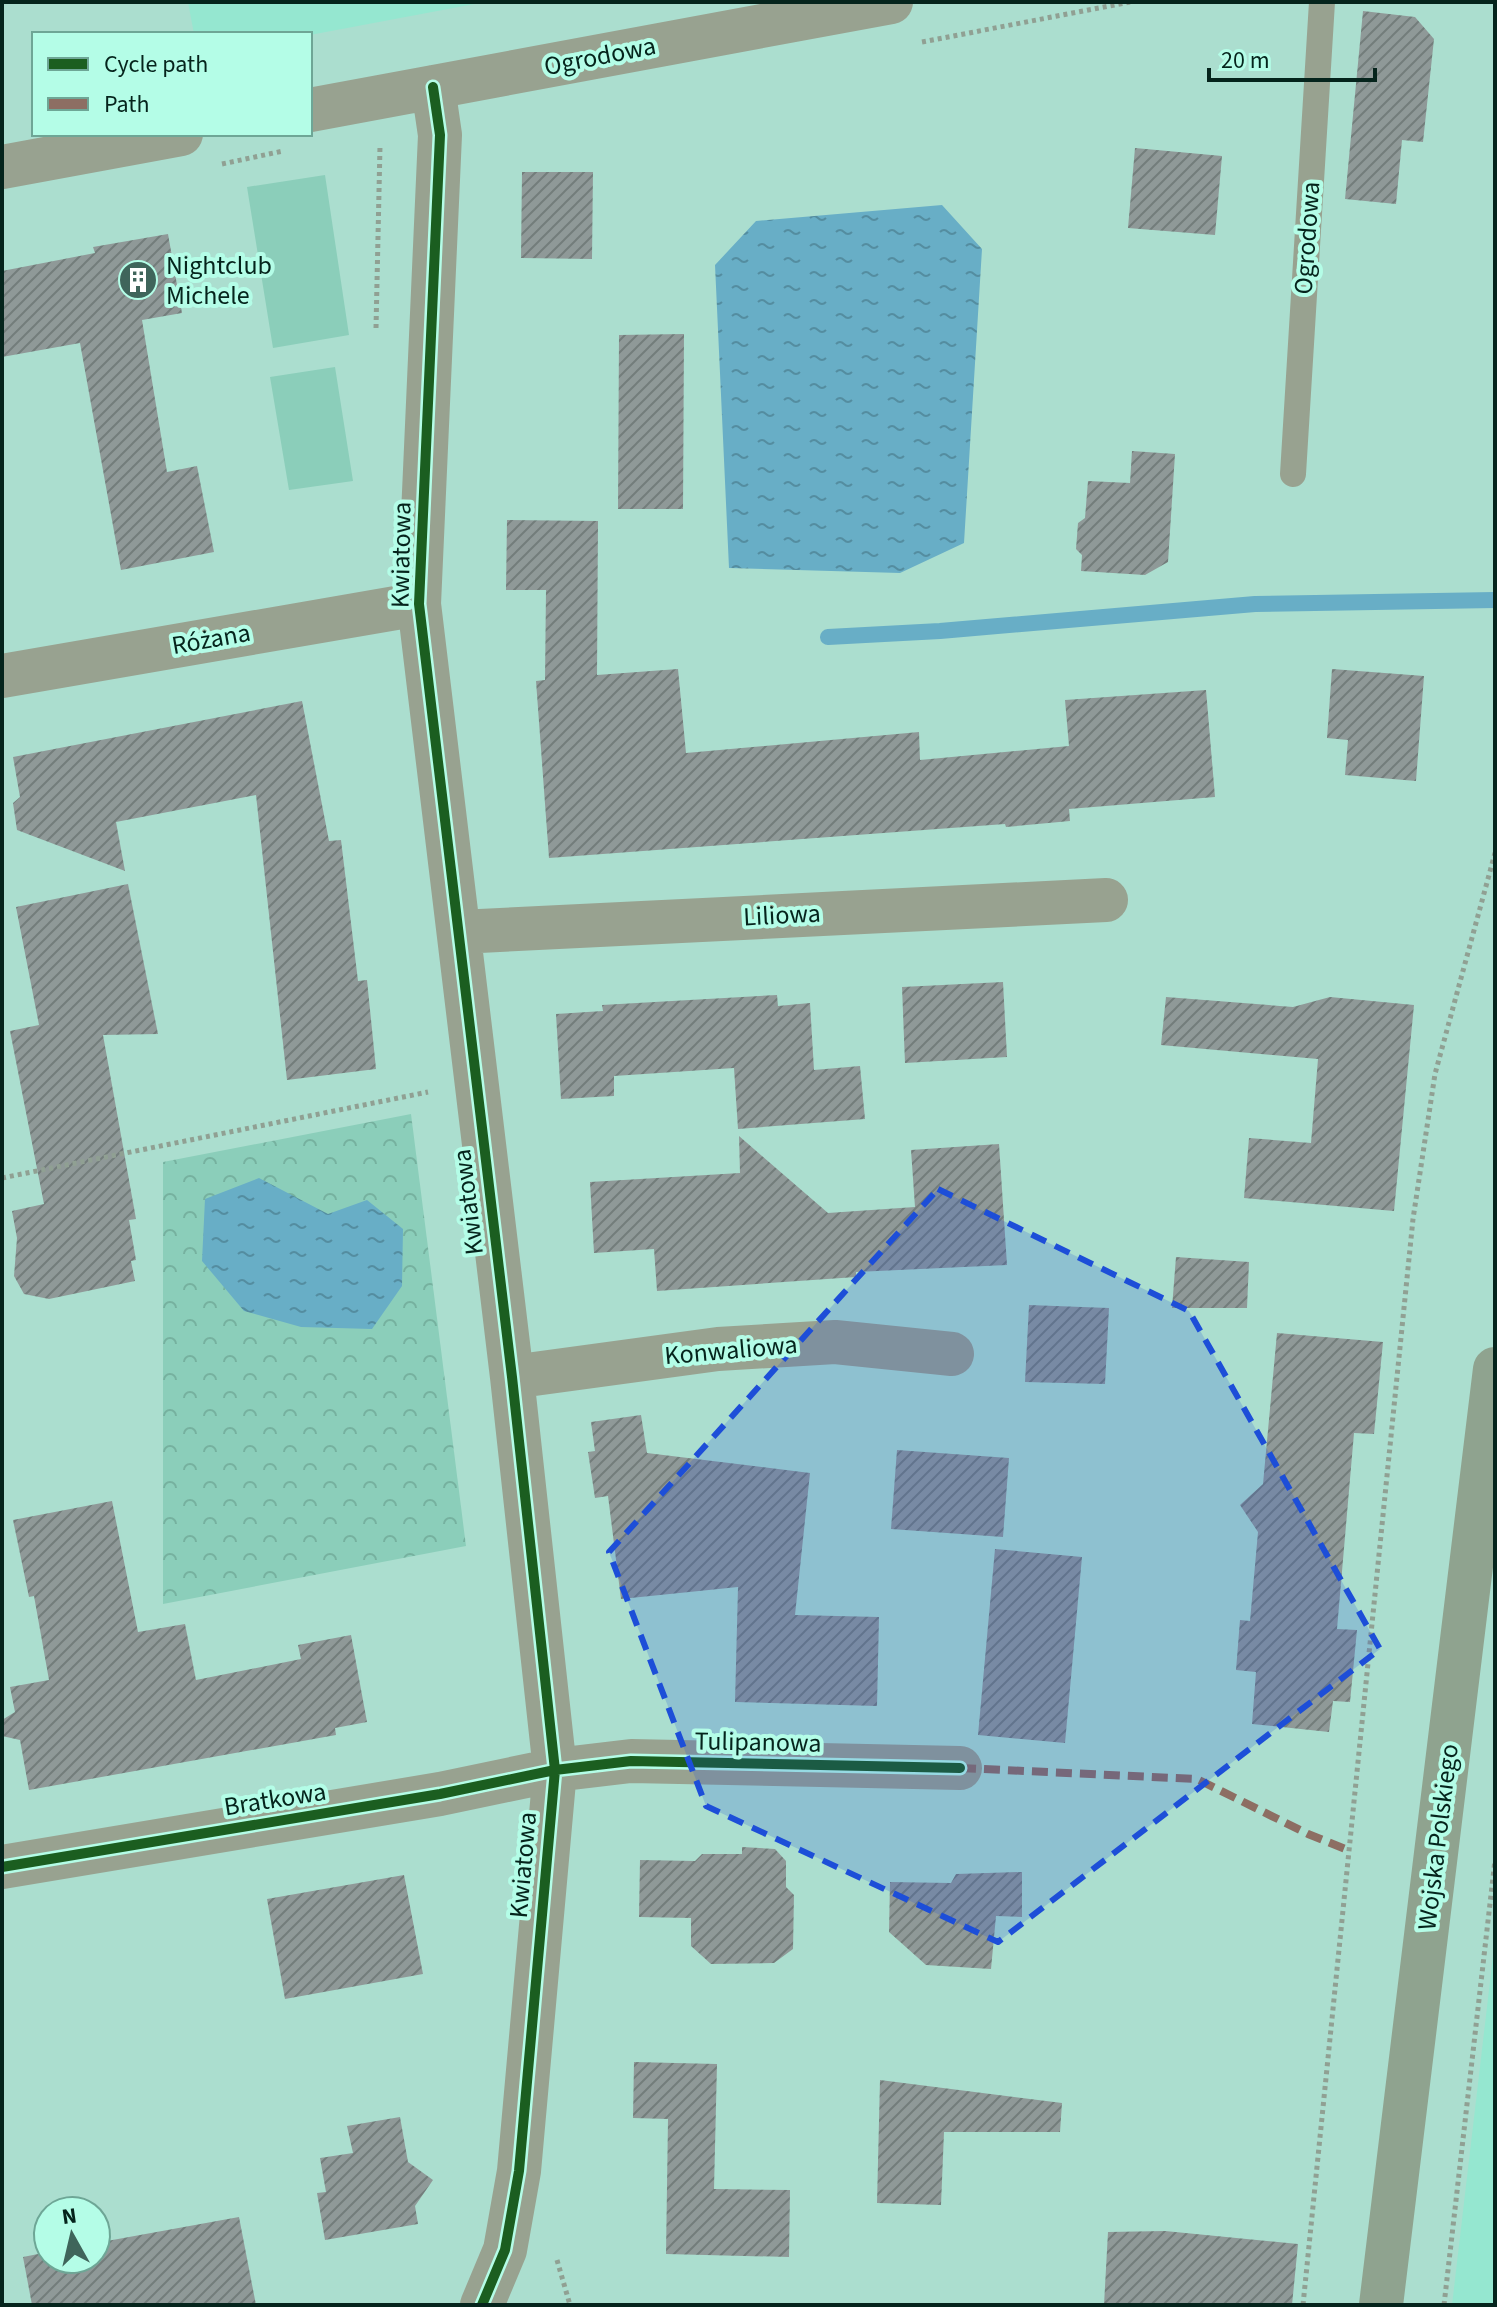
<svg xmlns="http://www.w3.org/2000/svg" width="1497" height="2307" viewBox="0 0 1497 2307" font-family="'Source Sans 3',sans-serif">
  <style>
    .built { fill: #95e7d0 }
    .park { fill: url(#park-crowns) }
    .garden { fill: #8bceba }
    .water { fill: url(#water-ripples) }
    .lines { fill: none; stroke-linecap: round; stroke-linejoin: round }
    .stream { stroke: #68aec6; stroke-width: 16 }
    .building { fill: url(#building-hatch) }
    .path { stroke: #90a093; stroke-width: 5; stroke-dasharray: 4 4; stroke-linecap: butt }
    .service { stroke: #98a290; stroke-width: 26 }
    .minor { stroke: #98a290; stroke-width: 44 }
    .primary { stroke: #8fa38f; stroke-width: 44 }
    .quiet { stroke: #8d6e63; stroke-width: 8; stroke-dasharray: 16 8; stroke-linecap: butt }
    .cycleway-casing { stroke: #b4fde7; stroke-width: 15 }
    .cycleway { stroke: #1b5e20; stroke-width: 10 }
    .marked { fill: #1d4ed8; fill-opacity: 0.2; stroke: #1d4ed8; stroke-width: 6; stroke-dasharray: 16 10; stroke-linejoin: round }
    .labels { text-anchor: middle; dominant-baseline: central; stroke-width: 8; stroke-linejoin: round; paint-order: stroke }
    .street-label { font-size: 26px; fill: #05241c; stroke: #b4fde7 }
    .poi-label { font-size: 26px; fill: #05241c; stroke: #b4fde7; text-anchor: start }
  </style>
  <defs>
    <pattern id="park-crowns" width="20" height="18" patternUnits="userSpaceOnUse" patternTransform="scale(2)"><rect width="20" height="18" fill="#8bceba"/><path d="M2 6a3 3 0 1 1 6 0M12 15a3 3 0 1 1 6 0" fill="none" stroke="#76b19f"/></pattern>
    <pattern id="water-ripples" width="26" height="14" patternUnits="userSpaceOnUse" patternTransform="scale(2)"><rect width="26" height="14" fill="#68aec6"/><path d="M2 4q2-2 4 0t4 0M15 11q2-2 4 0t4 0" fill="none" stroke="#548da0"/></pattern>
    <pattern id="building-hatch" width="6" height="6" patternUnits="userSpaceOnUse" patternTransform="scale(2)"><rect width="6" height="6" fill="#8f9998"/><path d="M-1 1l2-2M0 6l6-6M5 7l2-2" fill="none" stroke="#737d7b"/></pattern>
  </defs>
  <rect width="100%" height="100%" fill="#abdecf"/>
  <path class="built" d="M188,2h297l-175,33 -116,-1z
    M1495,1939v366h-43z"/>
  <path class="park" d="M411,1114l55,432 -303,58v-442z"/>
  <path class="garden" d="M325,175l24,160 -76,13 -26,-161z
    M335,367l18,114 -64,9 -19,-113z"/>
  <path class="water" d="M942,205l40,44 -18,294 -64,30 -171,-5 -14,-303 41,-44z
    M259,1178l69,36 39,-14 36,29 -1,57 -30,43 -71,-2 -57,-16 -42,-50 3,-62z"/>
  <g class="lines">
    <path class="stream" d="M828,637l112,-6 315,-27 240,-4"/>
  </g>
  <path class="building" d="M1363,11l52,6 19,22 -11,103 -21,-2 -6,64 -51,-5z
    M1135,148l87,8 -7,79 -87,-7z
    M522,172h71l-1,87 -71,-1z
    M168,234l14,79 -40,7 25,152 30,-6 17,86 -93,18 -41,-227 -78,14v-86l93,-18 -2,-6z
    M684,334l-1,175h-65l1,-174z
    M1132,451l43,3 -7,108 -23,13 -64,-4 1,-16 -6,-6 2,-26 7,-5 3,-37 42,2z
    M507,520l91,1 -1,154 81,-6 8,84 233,-21 1,28 149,-14 -4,-46 141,-10 9,107 -146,12 1,12 -64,6 -1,-3 -456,34 -13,-177 9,-1 1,-90h-40z
    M1332,669l92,7 -8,105 -71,-6 3,-35 -21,-2z
    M302,701l27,140 12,-1 17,141 9,-1 9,89 -89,11 -31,-285 -140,27 9,49 -108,-41 -4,-27 7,-6 -7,-40z
    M128,884l30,150 -55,1 33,184 -7,1 7,40 -5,1 4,20 -86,18 -25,-5 -10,-18 3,-38 -5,-27 32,-7 -34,-173 29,-6 -23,-118z
    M1003,982l4,75 -102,6 -3,-76z
    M777,995l1,11 32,-3 4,67 46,-4 5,53 -127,10 -4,-61 -120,8v20l-53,3 -5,-85 47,-3 -1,-6z
    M1166,997l127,10 37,-10 84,8 -20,206 -150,-13 5,-60 62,5 7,-84 -157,-14z
    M739,1136l89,77 87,-6 -4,-57 88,-6 8,121 -151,7v5l-199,14 -3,-42 -60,4 -4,-71 150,-9z
    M1176,1257l73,5 -2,46h-75z
    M1029,1305l80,3 -4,76 -80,-2z
    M1277,1333l106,9 -9,92 -20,-1 -17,196 20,1 -7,72 -17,-1 -4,31 -77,-8 4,-52 -20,-2 4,-50 10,1 8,-89 -18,-27 23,-21z
    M641,1415l6,38 163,20 -15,142 84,2 -2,89 -142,-4 3,-115 -117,12 -13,-103 -13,2 -7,-46 7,-1 -4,-29z
    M897,1450l112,8 -6,79 -112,-8z
    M112,1501l26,131 47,-8 11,56 105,-21 -3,-14 53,-10 16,87 -32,6 1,7 -307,55 -9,-50 -18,-4v-16l13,-8 -5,-25 39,-7 -15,-84 -5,1 -16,-77z
    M995,1549l87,8 -17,186 -87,-8z
    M742,1847l33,2 11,12v26l8,8 -1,54 -19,14 -63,1 -20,-18v-28l-52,-1 1,-57 55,1 7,-7h40z
    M1022,1872v45l-26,-1 -5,53 -65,-4 -37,-33 1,-50 61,1 5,-9z
    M404,1875l19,99 -138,25 -18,-100z
    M634,2062l83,2 -3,125 76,1 -1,67 -123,-3 2,-135 -35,-1z
    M880,2080l182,23 -2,29h-116l-3,73 -64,-2z
    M400,2117l8,45 25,18 -18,26 3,18 -93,16 -8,-47 9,-1 -6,-34 33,-5 -6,-27z
    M239,2217l17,88h-224l-9,-48 25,-5v7h48v-16z
    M1165,2231l133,13 -6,61h-188l4,-73z"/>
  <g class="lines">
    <path class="path" d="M922,42l208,-40
      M222,164l61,-13
      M376,328l4,-182
      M2,1178l426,-86
      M557,2260l13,45
      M1303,2305l110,-1086 22,-145 60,-221
      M1444,2305l51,-445"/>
    <path class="service" d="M1293,474l29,-472"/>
    <path class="minor" d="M433,87l7,48 -21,469 93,773 43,393 -36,401 -14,79 -23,55
      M310,110l581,-108
      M2,167l179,-33
      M2,676l417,-72
      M459,932l647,-32
      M512,1377l206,-28 117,-7 117,12
      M2,1867l438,-73 115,-24 76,-9 329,7"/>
    <path class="primary" d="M1381,2305l114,-936"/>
    <path class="quiet" d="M960,1768l237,11 111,55 42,17"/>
    <g class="cycleway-casing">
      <path id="cycleway" d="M433,87l7,48 -21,469 93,773 43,393 -36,401 -14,79 -23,55
        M2,1867l438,-73 115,-24 76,-9 329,7"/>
    </g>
    <use href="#cycleway" class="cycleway"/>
  </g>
  <path class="marked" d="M938,1189l251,122 191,338 -382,293 -292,-136 -97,-254z"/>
  <defs>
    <g id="building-disc" transform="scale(2)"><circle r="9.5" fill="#3f655b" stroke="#b4fde7"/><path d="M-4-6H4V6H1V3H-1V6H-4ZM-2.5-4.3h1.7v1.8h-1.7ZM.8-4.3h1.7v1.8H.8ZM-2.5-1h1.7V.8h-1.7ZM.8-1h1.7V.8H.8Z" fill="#fff"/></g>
  </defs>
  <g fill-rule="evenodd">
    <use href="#building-disc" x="138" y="280"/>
  </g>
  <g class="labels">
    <g class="street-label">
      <text transform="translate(600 56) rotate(-11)">Ogrodowa</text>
      <text transform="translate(1307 238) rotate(-86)">Ogrodowa</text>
      <text transform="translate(401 555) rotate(-89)">Kwiatowa</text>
      <text transform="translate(211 639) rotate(-10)">Różana</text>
      <text transform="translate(782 915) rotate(-3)">Liliowa</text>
      <text transform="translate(468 1202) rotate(-97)">Kwiatowa</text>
      <text transform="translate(731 1350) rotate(-5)">Konwaliowa</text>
      <text transform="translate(758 1742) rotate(1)">Tulipanowa</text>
      <text transform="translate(275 1799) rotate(-9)">Bratkowa</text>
      <text transform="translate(1438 1837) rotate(-83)">Wojska Polskiego</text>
      <text transform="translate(523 1865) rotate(-85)">Kwiatowa</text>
    </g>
    <g class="poi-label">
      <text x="166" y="265">Nightclub<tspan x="166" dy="30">Michele</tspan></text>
    </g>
  </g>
  <rect width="1497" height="2307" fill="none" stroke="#05241c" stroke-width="8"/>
  <rect x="32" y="32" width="280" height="104" fill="#b4fde7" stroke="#6ea696" stroke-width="2"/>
  <rect x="48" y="58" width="40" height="12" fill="#1b5e20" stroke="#6ea696" stroke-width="2"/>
  <text x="104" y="72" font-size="24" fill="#05241c">Cycle path</text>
  <rect x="48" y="98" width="40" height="12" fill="#8d6e63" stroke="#6ea696" stroke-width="2"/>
  <text x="104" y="112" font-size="24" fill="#05241c">Path</text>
  <g transform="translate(72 2235) rotate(352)"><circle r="38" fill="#b4fde7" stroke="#6ea696" stroke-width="2"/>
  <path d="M0-6L14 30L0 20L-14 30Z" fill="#3f655b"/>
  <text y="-12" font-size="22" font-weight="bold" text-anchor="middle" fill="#05241c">N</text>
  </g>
  <path d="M1209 68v12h166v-12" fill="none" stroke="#05241c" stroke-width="4"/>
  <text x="1221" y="68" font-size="24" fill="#05241c" stroke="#b4fde7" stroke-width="6" paint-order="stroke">20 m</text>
</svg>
